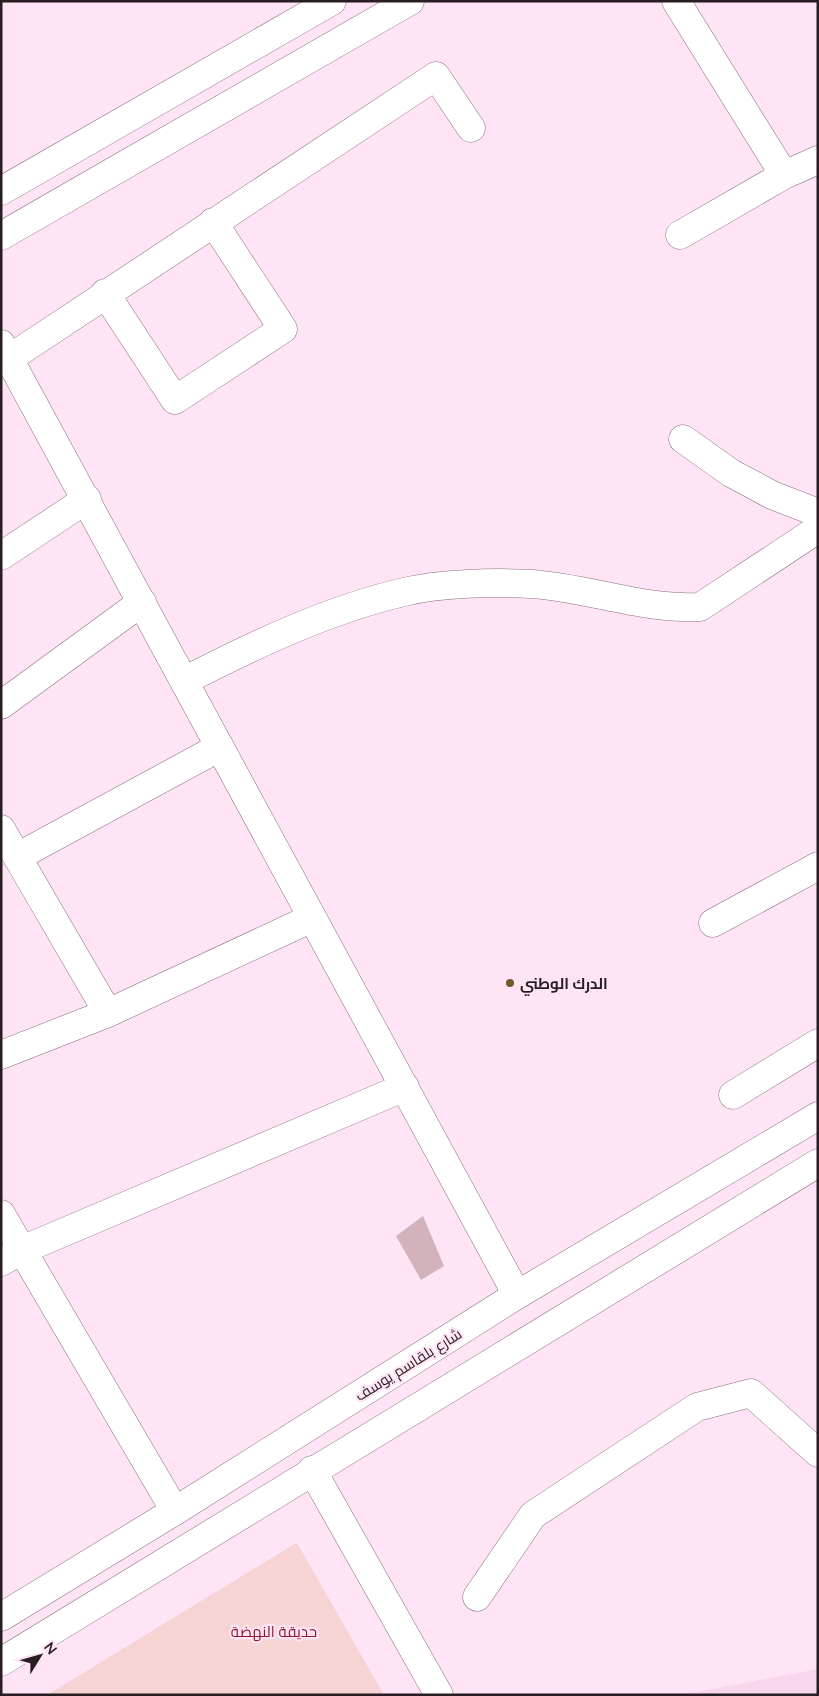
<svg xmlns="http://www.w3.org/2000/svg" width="819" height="1696" viewBox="0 0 819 1696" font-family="Lato,Cairo,sans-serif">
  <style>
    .built { fill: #f8d6ec }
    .green { fill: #f5d4d3 }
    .building { fill: #d2b3bc }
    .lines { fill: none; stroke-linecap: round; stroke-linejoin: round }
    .minor-casing { stroke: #876f7f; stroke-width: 29 }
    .major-casing { stroke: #876f7f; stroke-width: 29 }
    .minor { stroke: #fff; stroke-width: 28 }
    .major { stroke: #fff; stroke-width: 28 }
    .poi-dot { fill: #725729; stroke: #ffe4f5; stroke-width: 2 }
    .labels { text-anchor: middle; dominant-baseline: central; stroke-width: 4.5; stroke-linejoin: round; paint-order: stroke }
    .poi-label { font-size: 15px; font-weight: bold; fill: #271d23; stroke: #ffe4f5; text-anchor: start }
    .street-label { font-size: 15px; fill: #271d23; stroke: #ffe4f5 }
    .park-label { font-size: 15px; fill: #8d1629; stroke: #ffe4f5 }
  </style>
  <rect width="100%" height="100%" fill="#ffe4f5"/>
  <path class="built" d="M818,1669v26h-137z"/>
  <path class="green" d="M297,1543l87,152h-337l249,-152z"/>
  <path class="building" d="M423,1216l21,50 -23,14 -25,-44z"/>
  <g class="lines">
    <g class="minor-casing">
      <path id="minor" d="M676,1l108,174
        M1,191l331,-190
        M680,235l104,-60 34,-15
        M1,236l409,-235
        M105,293l70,107 108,-71 -70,-107
        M1,344l516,951
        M10,358l426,-282 35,52
        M683,439l48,34 41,22 46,18
        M1,556l86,-57
        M184,681c70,-36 143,-71 220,-89 37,-9 90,-10 128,-8 56,4 113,26 168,23l118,-78
        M1,705l141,-103
        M1,829l107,184
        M17,857l203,-110
        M713,923l105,-57
        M1,1055l107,-42 204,-95
        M733,1095l85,-52
        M1,1214l174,297
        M1,1262l21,-12 383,-163
        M312,1470l127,225
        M477,1597l56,-82 164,-108 54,-14 67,60"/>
    </g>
    <g class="major-casing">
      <path id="major" d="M1,1617l174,-106 342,-216 301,-179
        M1,1662l817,-499"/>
    </g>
    <use href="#minor" class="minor"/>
    <use href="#major" class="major"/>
  </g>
  <circle class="poi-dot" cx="510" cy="983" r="5"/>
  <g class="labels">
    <g class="poi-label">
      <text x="520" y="983">الدرك الوطني</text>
    </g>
    <g class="street-label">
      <text transform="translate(408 1364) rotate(-32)">شارع بلقاسم يوسف</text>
    </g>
    <g class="park-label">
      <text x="274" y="1631">حديقة النهضة</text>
    </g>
  </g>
  <rect width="819" height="1696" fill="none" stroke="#271d23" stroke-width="5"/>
  <g transform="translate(40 1656) rotate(53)" stroke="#ffe4f5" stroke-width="4" paint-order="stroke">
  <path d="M0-4L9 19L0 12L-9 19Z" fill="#271d23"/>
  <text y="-8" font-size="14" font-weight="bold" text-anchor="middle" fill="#271d23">N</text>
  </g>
</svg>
